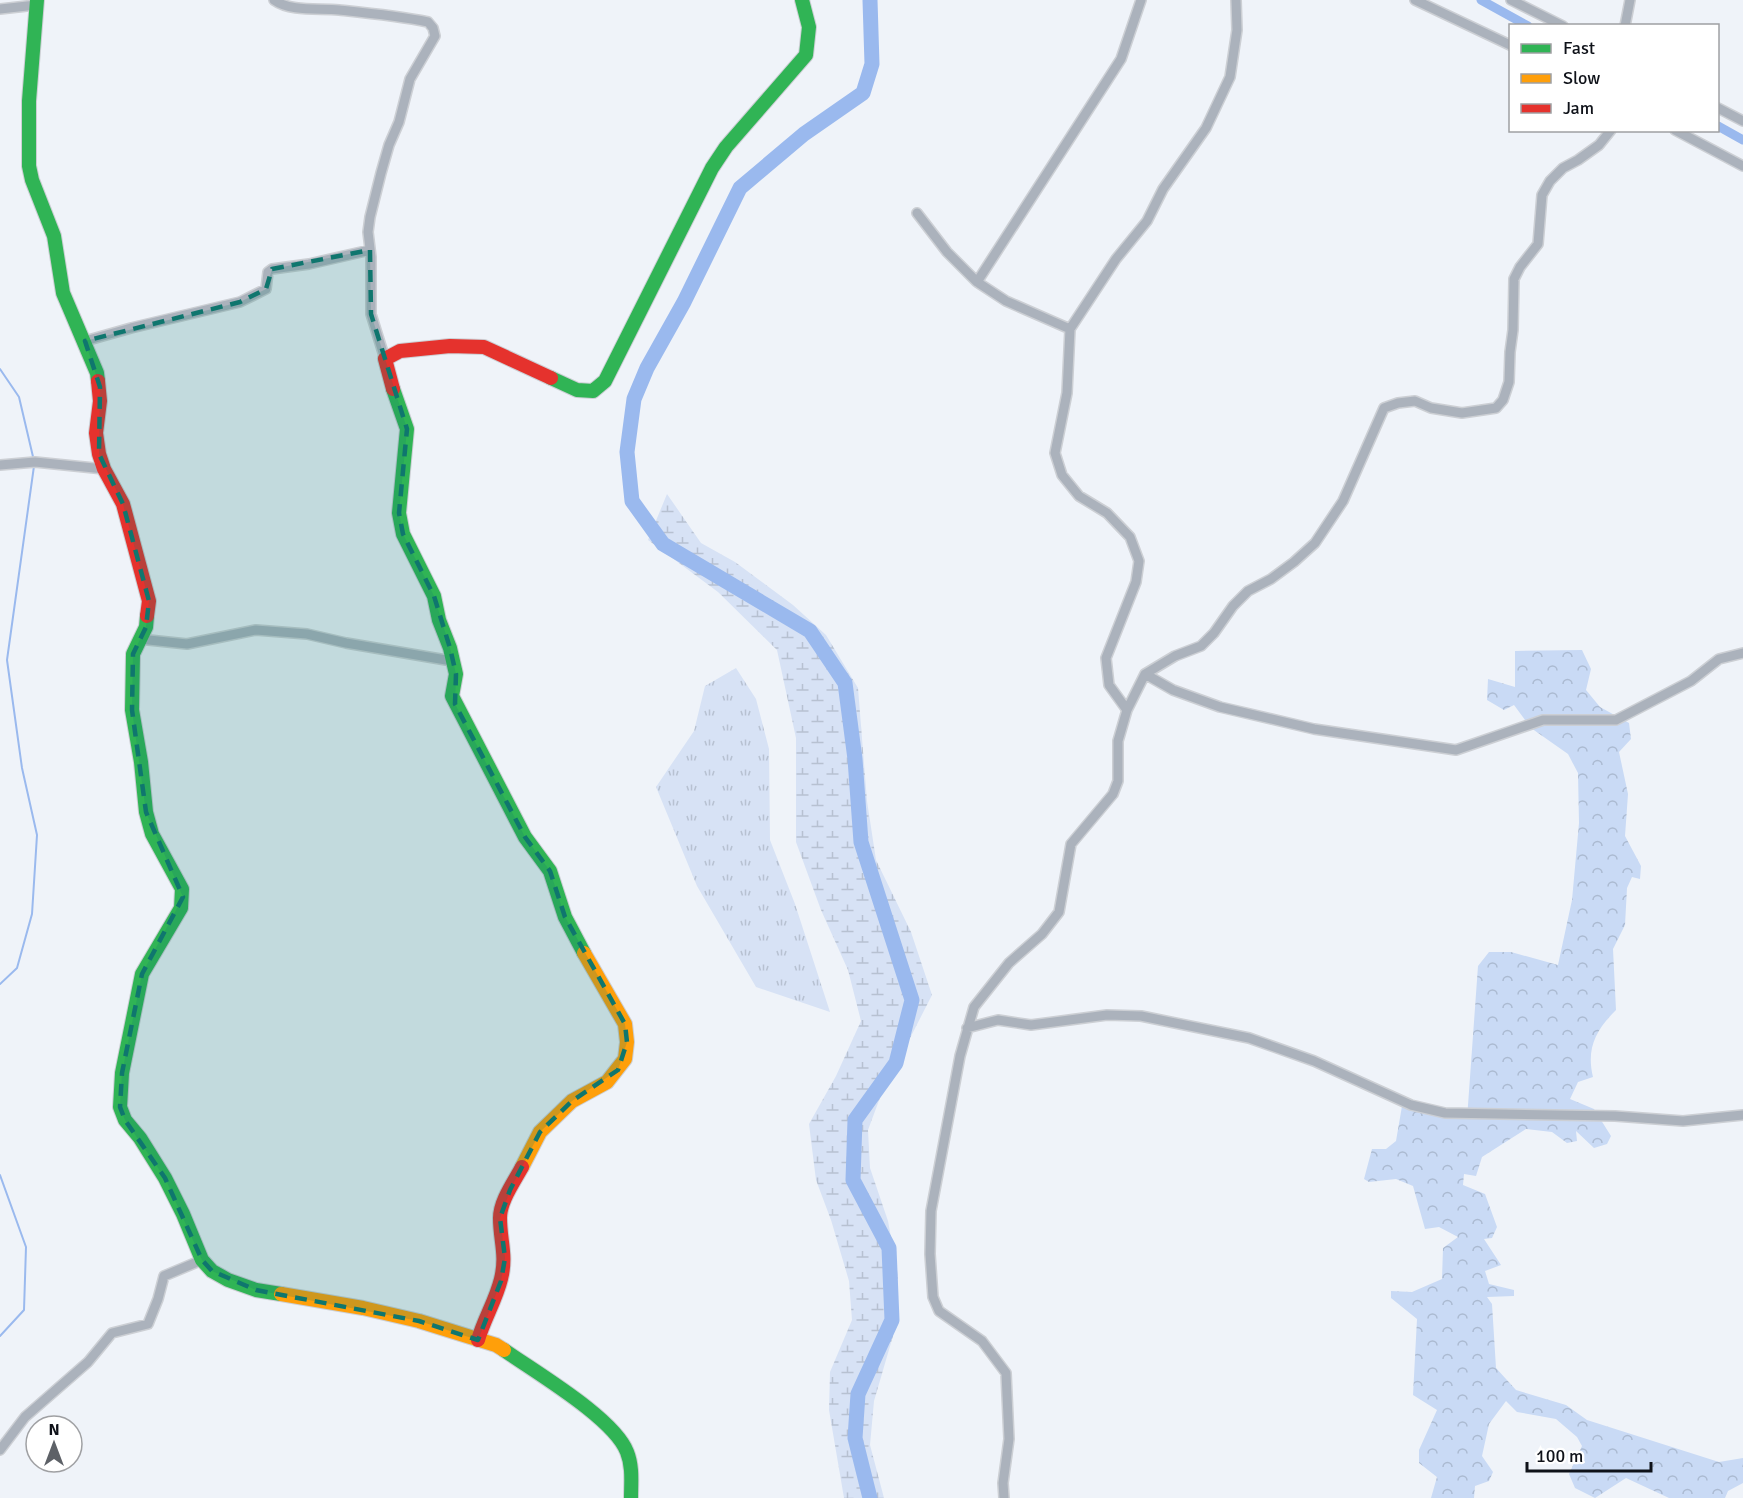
<svg xmlns="http://www.w3.org/2000/svg" width="1743" height="1498" viewBox="0 0 1743 1498" font-family="Signika,sans-serif">
  <style>
    .grass { fill: url(#grass-tufts) }
    .forest { fill: url(#forest-crowns) }
    .wetland { fill: url(#wetland-marsh) }
    .lines { fill: none; stroke-linecap: round; stroke-linejoin: round }
    .stream { stroke: #9ab9ee; stroke-width: 2 }
    .canal { stroke: #9ab9ee; stroke-width: 9 }
    .river { stroke: #9ab9ee; stroke-width: 15 }
    .street-casing { stroke: #cccfd4; stroke-width: 12 }
    .fast-casing { stroke: #cccfd4; stroke-width: 16 }
    .slow-casing { stroke: #cccfd4; stroke-width: 16 }
    .jam-casing { stroke: #cccfd4; stroke-width: 16 }
    .street { stroke: #abb2bc; stroke-width: 9 }
    .fast { stroke: #30b455; stroke-width: 14 }
    .slow { stroke: #ff9f0a; stroke-width: 14 }
    .jam { stroke: #e5322d; stroke-width: 14 }
    .marked { fill: #0f766e; fill-opacity: 0.2; stroke: #0f766e; stroke-width: 4.5; stroke-dasharray: 12 8; stroke-linejoin: round }
  </style>
  <defs>
    <pattern id="grass-tufts" width="24" height="20" patternUnits="userSpaceOnUse" patternTransform="scale(1.5)"><rect width="24" height="20" fill="#d7e2f5"/><path d="M3 7l-1-3M5 7V3M7 7l1-3M15 17l-1-3M17 17v-4M19 17l1-3" fill="none" stroke="#b7c1d1"/></pattern>
    <pattern id="forest-crowns" width="20" height="18" patternUnits="userSpaceOnUse" patternTransform="scale(1.5)"><rect width="20" height="18" fill="#c9daf5"/><path d="M2 6a3 3 0 1 1 6 0M12 15a3 3 0 1 1 6 0" fill="none" stroke="#abbad1"/></pattern>
    <pattern id="wetland-marsh" width="20" height="14" patternUnits="userSpaceOnUse" patternTransform="scale(1.5)"><rect width="20" height="14" fill="#d7e2f5"/><path d="M1 5h8M5 5V1M11 12h8M15 12V8" fill="none" stroke="#b7c1d1"/></pattern>
  </defs>
  <rect width="100%" height="100%" fill="#eff3f9"/>
  <path class="grass" d="M736,668l20,31 13,50 1,91 25,64 35,108 -74,-25 -59,-101 -41,-99 38,-56 11,-45z"/>
  <path class="forest" d="M1582,650l9,19 -5,21 14,17 29,16 2,16 -12,13 9,42 -3,42 16,30 -1,13 -8,-2 -5,11 -2,37 -12,24 3,61c-20,20 -30,38 -23,67l-15,5 -8,17 24,10 17,27 -4,8 -13,4 -18,-17 1,10 -10,2 -15,-11 -26,-3 -44,28 -6,19 -12,-2 -1,11 22,9 12,33 -5,11 -8,1 17,26 -16,6 4,13 25,6v6l-27,1 5,7 4,64 20,22 50,15 21,15 132,42 24,-4v25l-15,8 -3,7h-56l-43,-20 -31,20 -20,-10 -6,-14 13,-28 -5,-9 -21,-18 -39,-7 -11,-11 -17,23 -7,32 11,16 -4,9 -14,5 -1,12h-43l6,-21 -18,-14v-13l18,-40 -24,-15 4,-76 -26,-21v-7l21,1 30,-13 1,-31 15,-11 -19,-10 -14,2 -12,-43 -17,-7 -27,3 -5,-3 8,-30h14l10,-8 6,-35 65,13 11,-153 11,-14h22l47,13 14,-65 7,-77 -1,-50 -10,-19 -37,-26 -17,-23 -10,5 -17,-10 1,-21 27,8v-36z"/>
  <path class="wetland" d="M667,494l34,49 34,19 58,43 33,30 32,53 9,113 9,59 35,72 21,63 -51,100 -13,35 2,38 18,53 10,54 -5,61 -19,65 -4,44 14,53h-40l-15,-88 1,-38 22,-52 -3,-39 -18,-61 -15,-40 -7,-56 27,-48 25,-55 -13,-51 -27,-60 -25,-68v-104l-19,-88 -59,-58 -70,-52z"/>
  <g class="lines">
    <path class="stream" d="M0,369l19,28 15,64
      M0,984l17,-16 15,-54 5,-79 -15,-67 -15,-108 27,-194
      M0,1175l26,72 -2,63 -24,26"/>
    <path class="canal" d="M1481,0l47,26
      M1718,126l25,14"/>
    <path class="river" d="M870,1498l-15,-60 3,-44 34,-74 -3,-72 -36,-68 2,-60 41,-57 16,-63 -51,-158 -6,-83 -10,-76 -35,-52 -147,-87 -31,-43 -5,-49 7,-53 13,-31 37,-66 56,-114 64,-54 59,-41 9,-29 -2,-64"/>
    <g class="street-casing">
      <path id="street" d="M274,0c17,12 44,8 65,10 29,3 60,6 89,12l5,6 2,8 -25,43 -11,43 -10,23 -8,28 -11,44 -2,15 3,25v57l14,45
        M1415,0l95,45
        M1511,0l52,26
        M0,9l36,-4
        M1625,26l5,-26
        M1718,108l25,13
        M1675,130l68,36
        M917,213l30,39 30,30
        M1070,329l46,-70 31,-38 16,-32 43,-61 24,-51 7,-47 -1,-30
        M85,341l46,-13 109,-26 26,-13 2,-17 4,-3 37,-5 61,-14
        M0,465l35,-3 69,7
        M139,639l48,5 69,-14 51,4 39,9 106,18
        M1145,674l28,16 47,17 94,22 142,21 87,-30h73l75,-39 28,-22 24,-6
        M1127,710l-18,-25 -3,-27 30,-76 3,-21 -9,-24 -23,-24 -28,-17 -17,-21 -7,-22 12,-60 3,-64 -64,-28 -29,-19 144,-223 20,-59
        M967,1028l31,-8 33,5 76,-10 34,1 108,22 65,23 97,44 34,8 170,3 68,5 60,-6
        M0,1450l25,-33 63,-55 24,-29 36,-9 10,-25 6,-23 38,-16
        M1004,1498l-1,-15 6,-44 -3,-66 -24,-32 -43,-30 -6,-14 -3,-43 1,-43 29,-155 14,-49 35,-44 33,-29 17,-22 12,-68 42,-50 5,-13v-40l9,-31 18,-36 30,-18 26,-10 13,-13 19,-27 15,-15 23,-12 23,-17 21,-19 28,-42 41,-93 14,-5 17,-2 16,7 31,5 34,-5 7,-8 6,-18 1,-30 3,-22 1,-51 6,-12 18,-23 4,-49 8,-14 13,-13 15,-8 21,-15 12,-15"/>
    </g>
    <g class="fast-casing">
      <path id="fast" d="M37,0l-8,101v65l3,14 22,56 9,57 34,80 1,8
        M551,378l26,12 16,1 12,-10 107,-213 14,-21 80,-92 3,-28 -7,-27
        M393,389l14,40 -8,84 4,21 31,62 5,24 11,28 6,26 -4,22 73,141 25,34 15,46 19,36
        M147,616l-1,11 -13,27 -1,56 9,52 5,50 6,22 30,55 -1,19 -39,66 -20,99 -2,34 5,13 15,18 25,40 18,36 19,46 10,11 16,9 28,10 25,4
        M504,1350c31,22 110,68 123,102 6,15 4,31 4,46"/>
    </g>
    <g class="slow-casing">
      <path id="slow" d="M522,1167l18,-35 32,-31 35,-19 18,-23 2,-17 -2,-18 -41,-71
        M281,1294l82,14 56,13 77,24 8,5"/>
    </g>
    <g class="jam-casing">
      <path id="jam" d="M98,381l2,20 -4,32 3,21 5,15 19,35 26,97 -2,15
        M393,389l-8,-30 15,-8 50,-5 34,1 67,31
        M478,1340c6,-21 18,-40 23,-61 6,-24 -1,-38 -1,-61 0,-17 14,-36 22,-51"/>
    </g>
    <use href="#street" class="street"/>
    <use href="#fast" class="fast"/>
    <use href="#slow" class="slow"/>
    <use href="#jam" class="jam"/>
  </g>
  <path class="marked" d="M370,250l1,64 36,115 -8,84 4,21 31,62 16,52 6,26 -1,30 70,133 25,34 15,46 60,107 2,18 -9,28 -46,31 -32,31 -30,58 -10,28 5,40 -4,23 -23,59 -59,-19 -163,-31 -44,-19 -10,-11 -37,-82 -40,-58 -5,-13 2,-34 20,-99 41,-77 -37,-85 -14,-102 1,-56 13,-27 3,-26 -26,-97 -24,-50 1,-67 -15,-46 155,-39 26,-13 6,-20z"/>
  <rect x="1509" y="24" width="210" height="108" fill="#ffffff" stroke="#9fa0a3" stroke-width="1.5"/>
  <rect x="1521" y="44" width="30" height="9" fill="#30b455" stroke="#9fa0a3" stroke-width="1.5"/>
  <text x="1563" y="54" font-size="18" fill="#0f1219">Fast</text>
  <rect x="1521" y="74" width="30" height="9" fill="#ff9f0a" stroke="#9fa0a3" stroke-width="1.5"/>
  <text x="1563" y="84" font-size="18" fill="#0f1219">Slow</text>
  <rect x="1521" y="104" width="30" height="9" fill="#e5322d" stroke="#9fa0a3" stroke-width="1.5"/>
  <text x="1563" y="114" font-size="18" fill="#0f1219">Jam</text>
  <g transform="translate(54 1444)"><circle r="28" fill="#ffffff" stroke="#9fa0a3" stroke-width="1.5"/>
  <path d="M0-4.5L10 22L0 15L-10 22Z" fill="#5d6167"/>
  <text y="-9" font-size="16" font-weight="bold" text-anchor="middle" fill="#0f1219">N</text>
  </g>
  <path d="M1527 1462v9h124v-9" fill="none" stroke="#0f1219" stroke-width="3"/>
  <text x="1536" y="1462" font-size="18" fill="#0f1219" stroke="#ffffff" stroke-width="4.5" paint-order="stroke">100 m</text>
</svg>
